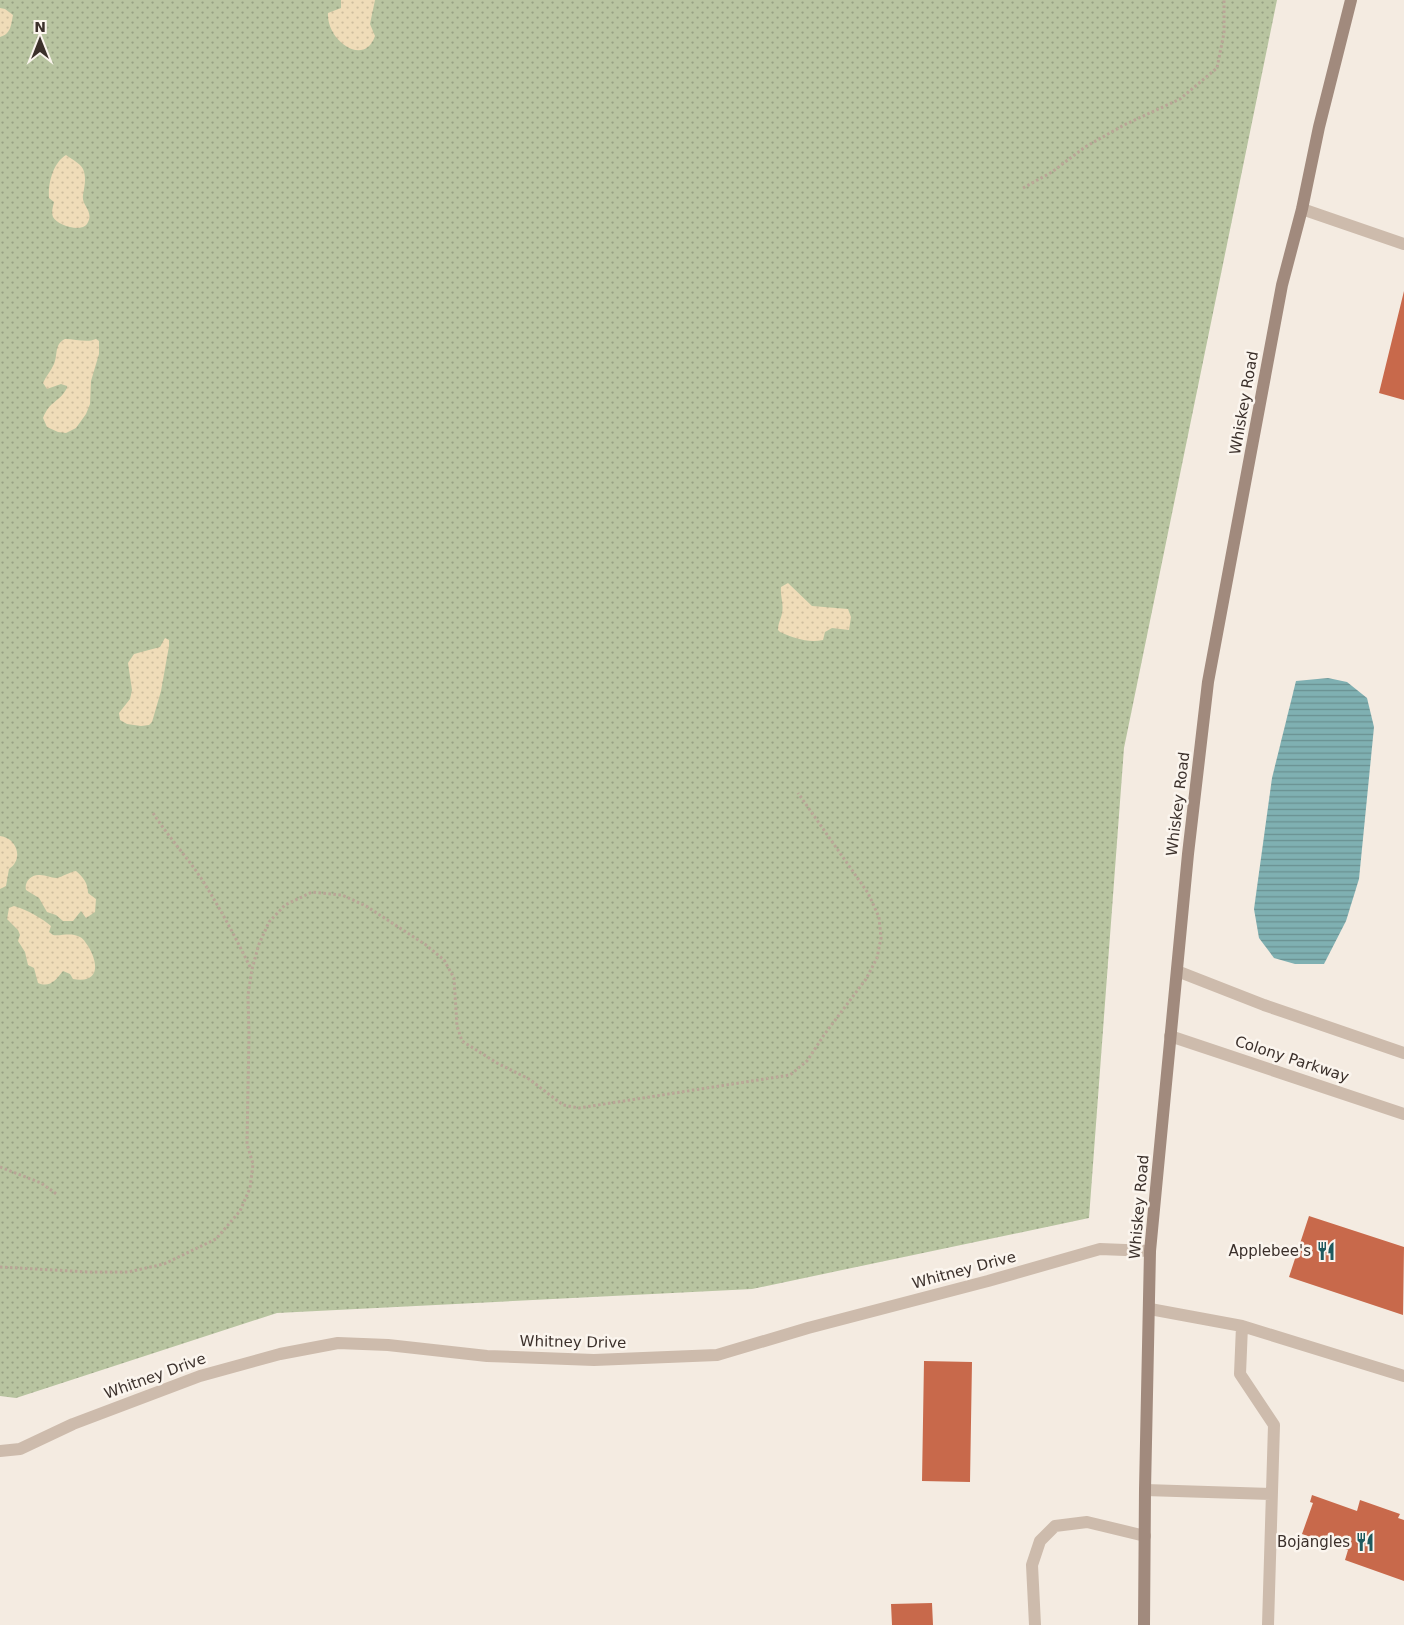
<svg xmlns="http://www.w3.org/2000/svg" width="1404" height="1625" viewBox="0 0 1404 1625" font-family="'DejaVu Sans',sans-serif">
  <style>
    .green { fill: url(#green-dots) }
    .sand { fill: url(#sand-dots) }
    .water { fill: url(#water-rules) }
    .building { fill: #c8694b }
    .lines { fill: none; stroke-linecap: round; stroke-linejoin: round }
    .path { stroke: #b9a596; stroke-width: 3; stroke-dasharray: 2.5 2.5; stroke-linecap: butt }
    .lane { stroke: #cdbbac; stroke-width: 12 }
    .street { stroke: #cdbbac; stroke-width: 12 }
    .secondary { stroke: #a18a7d; stroke-width: 12 }
    .labels { text-anchor: middle; dominant-baseline: central; stroke-width: 5; stroke-linejoin: round; paint-order: stroke }
    .street-label { font-size: 15px; fill: #3b302b; stroke: #fbf5ee }
    .poi-label { font-size: 15px; fill: #3b302b; stroke: #fbf5ee; text-anchor: end }
  </style>
  <defs>
    <pattern id="green-dots" width="8" height="8" patternUnits="userSpaceOnUse" patternTransform="scale(1.25)"><rect width="8" height="8" fill="#b8c4a0"/><path d="M2 2h.1M6 6h.1" fill="none" stroke="#97a083" stroke-width="1.8" stroke-linecap="round"/></pattern>
    <pattern id="sand-dots" width="8" height="8" patternUnits="userSpaceOnUse" patternTransform="scale(1.25)"><rect width="8" height="8" fill="#efdcb8"/><path d="M2 2h.1M6 6h.1" fill="none" stroke="#cebd9e" stroke-width="1.8" stroke-linecap="round"/></pattern>
    <pattern id="water-rules" width="6" height="5" patternUnits="userSpaceOnUse" patternTransform="scale(1.25)"><rect width="6" height="5" fill="#7fb0b2"/><path d="M0 2.5h6" fill="none" stroke="#699091"/></pattern>
  </defs>
  <rect width="100%" height="100%" fill="#f4ebe1"/>
  <path class="green" d="M0,0h1277l-153,748 -35,470 -337,71 -475,24 -261,85 -16,-2z"/>
  <path class="sand" d="M341,0h34l-5,24 5,12c-11,32 -49,4 -47,-23l13,-5z
    M0,8l5,1 8,6c-2,10 -2,19 -13,22z
    M66,155c5,4 14,8 17,14 4,9 1,19 0,26 -2,11 12,16 4,29 -6,9 -30,1 -34,-7 -2,-5 0,-10 1,-15l-5,-4c-1,-15 4,-35 17,-43z
    M65,339c11,0 22,4 31,0l3,2v13l-8,27 -1,23 -4,10 -10,14 -10,5 -8,-1 -11,-5 -4,-9c7,-18 16,-15 24,-30v-2l-6,-2 -14,5 -4,-6c3,-7 8,-12 11,-19 4,-9 0,-20 11,-25z
    M788,583l24,23 36,3 3,8 -2,13 -17,-2 -7,4 -2,8c-16,3 -29,-2 -43,-8l-2,-2c0,-7 3,-11 4,-17 2,-9 -2,-17 -1,-26z
    M165,638l4,2v6l-8,45 -9,31 -3,3 -8,1 -14,-2 -7,-4 -1,-7 11,-14 2,-9 -4,-27 6,-9 26,-7z
    M0,836c17,2 24,23 9,33l-3,17 -6,3z
    M76,871c7,6 12,12 12,22l8,6 -1,13 -9,6 -5,-7 -8,10h-10l-7,-6 -9,-3 -8,-14 -13,-8c-2,-8 5,-16 14,-15 6,0 11,3 16,3 7,-1 13,-6 20,-7z
    M14,906c12,3 29,13 37,20l-2,6 4,3c10,1 17,-3 27,2 4,2 5,5 8,9 10,16 13,38 -15,33l-3,-5 -7,-3c-7,9 -13,17 -25,12l-4,-15 -6,-3 -3,-13 -7,-11 2,-6 -2,-5 -11,-11 2,-11z"/>
  <path class="water" d="M1328,678l19,4 20,16 7,29 -15,152 -13,42 -22,43h-29l-21,-6 -15,-20 -5,-29 18,-131 24,-97z"/>
  <path class="building" d="M1404,291v109l-25,-7z
    M1309,1216l95,31 -1,68 -114,-38z
    M924,1361l48,1 -2,120 -48,-1z
    M1312,1495l45,16 3,-11 40,14 -2,4 6,2v61l-59,-21 3,-10 -46,-16 11,-31 -3,-1z
    M932,1603l1,22h-41l-1,-21z"/>
  <g class="lines">
    <path class="path" d="M1023,188l29,-16 33,-25 39,-22 56,-26 37,-31 7,-35v-33
      M153,813c15,23 33,43 48,65 19,30 35,60 50,91
      M0,1167l41,16 17,12
      M0,1267l89,5h39l36,-8 52,-25 24,-28 10,-23 3,-24 -6,-20 2,-109 -1,-40 4,-26 7,-25 10,-22 16,-17 27,-13 30,3 24,11 60,39 18,15 10,18 3,48 5,15 35,22 32,16 34,26 16,3 211,-33 17,-14 17,-26 42,-56 11,-21 4,-20 -2,-21 -11,-24 -70,-100"/>
    <path class="lane" d="M1150,1309l92,17 162,50
      M1242,1326l-2,48 34,51 -6,200
      M1145,1490l126,4"/>
    <path class="street" d="M1302,209l102,35
      M1177,971l87,34 140,48
      M1170,1036l234,78
      M0,1451l20,-2 53,-25 127,-48 80,-22 58,-11 50,2 99,11 107,4 123,-5 91,-27 180,-47 112,-32 50,2
      M1035,1625l-3,-60 8,-24 15,-15 32,-4 58,14"/>
    <path class="secondary" d="M1144,1625l1,-135 5,-239 38,-397 20,-172 74,-397 20,-76 17,-82 32,-127"/>
  </g>
  <defs>
    <g id="restaurant-bare" transform="scale(1.5)"><path d="M-5-6h1v4h1v-4h1v4h1v-4h1v5L-1.5 .5V6h-2V.5L-5-1ZM5-6V6H3V1.5H1.5Q1.5-4 5-6Z" fill="#1f5a5e" stroke="#fbf5ee" stroke-width="2.5" paint-order="stroke"/></g>
  </defs>
  <g fill-rule="evenodd">
    <use href="#restaurant-bare" x="1326" y="1251"/>
    <use href="#restaurant-bare" x="1365" y="1542"/>
  </g>
  <g class="labels">
    <g class="street-label">
      <text transform="translate(1244 403) rotate(-80)">Whiskey Road</text>
      <text transform="translate(1178 804) rotate(-83)">Whiskey Road</text>
      <text transform="translate(1292 1059) rotate(18)">Colony Parkway</text>
      <text transform="translate(1139 1207) rotate(-85)">Whiskey Road</text>
      <text transform="translate(964 1270) rotate(-15)">Whitney Drive</text>
      <text transform="translate(573 1342) rotate(1)">Whitney Drive</text>
      <text transform="translate(155 1376) rotate(-20)">Whitney Drive</text>
    </g>
    <g class="poi-label">
      <text x="1311" y="1251">Applebee's</text>
      <text x="1350" y="1542">Bojangles</text>
    </g>
  </g>
  <g transform="translate(40 40)" stroke="#fbf5ee" stroke-width="4" paint-order="stroke">
  <path d="M0-4L9 19L0 12L-9 19Z" fill="#3b302b"/>
  <text y="-8" font-size="14" font-weight="bold" text-anchor="middle" fill="#3b302b">N</text>
  </g>
</svg>
